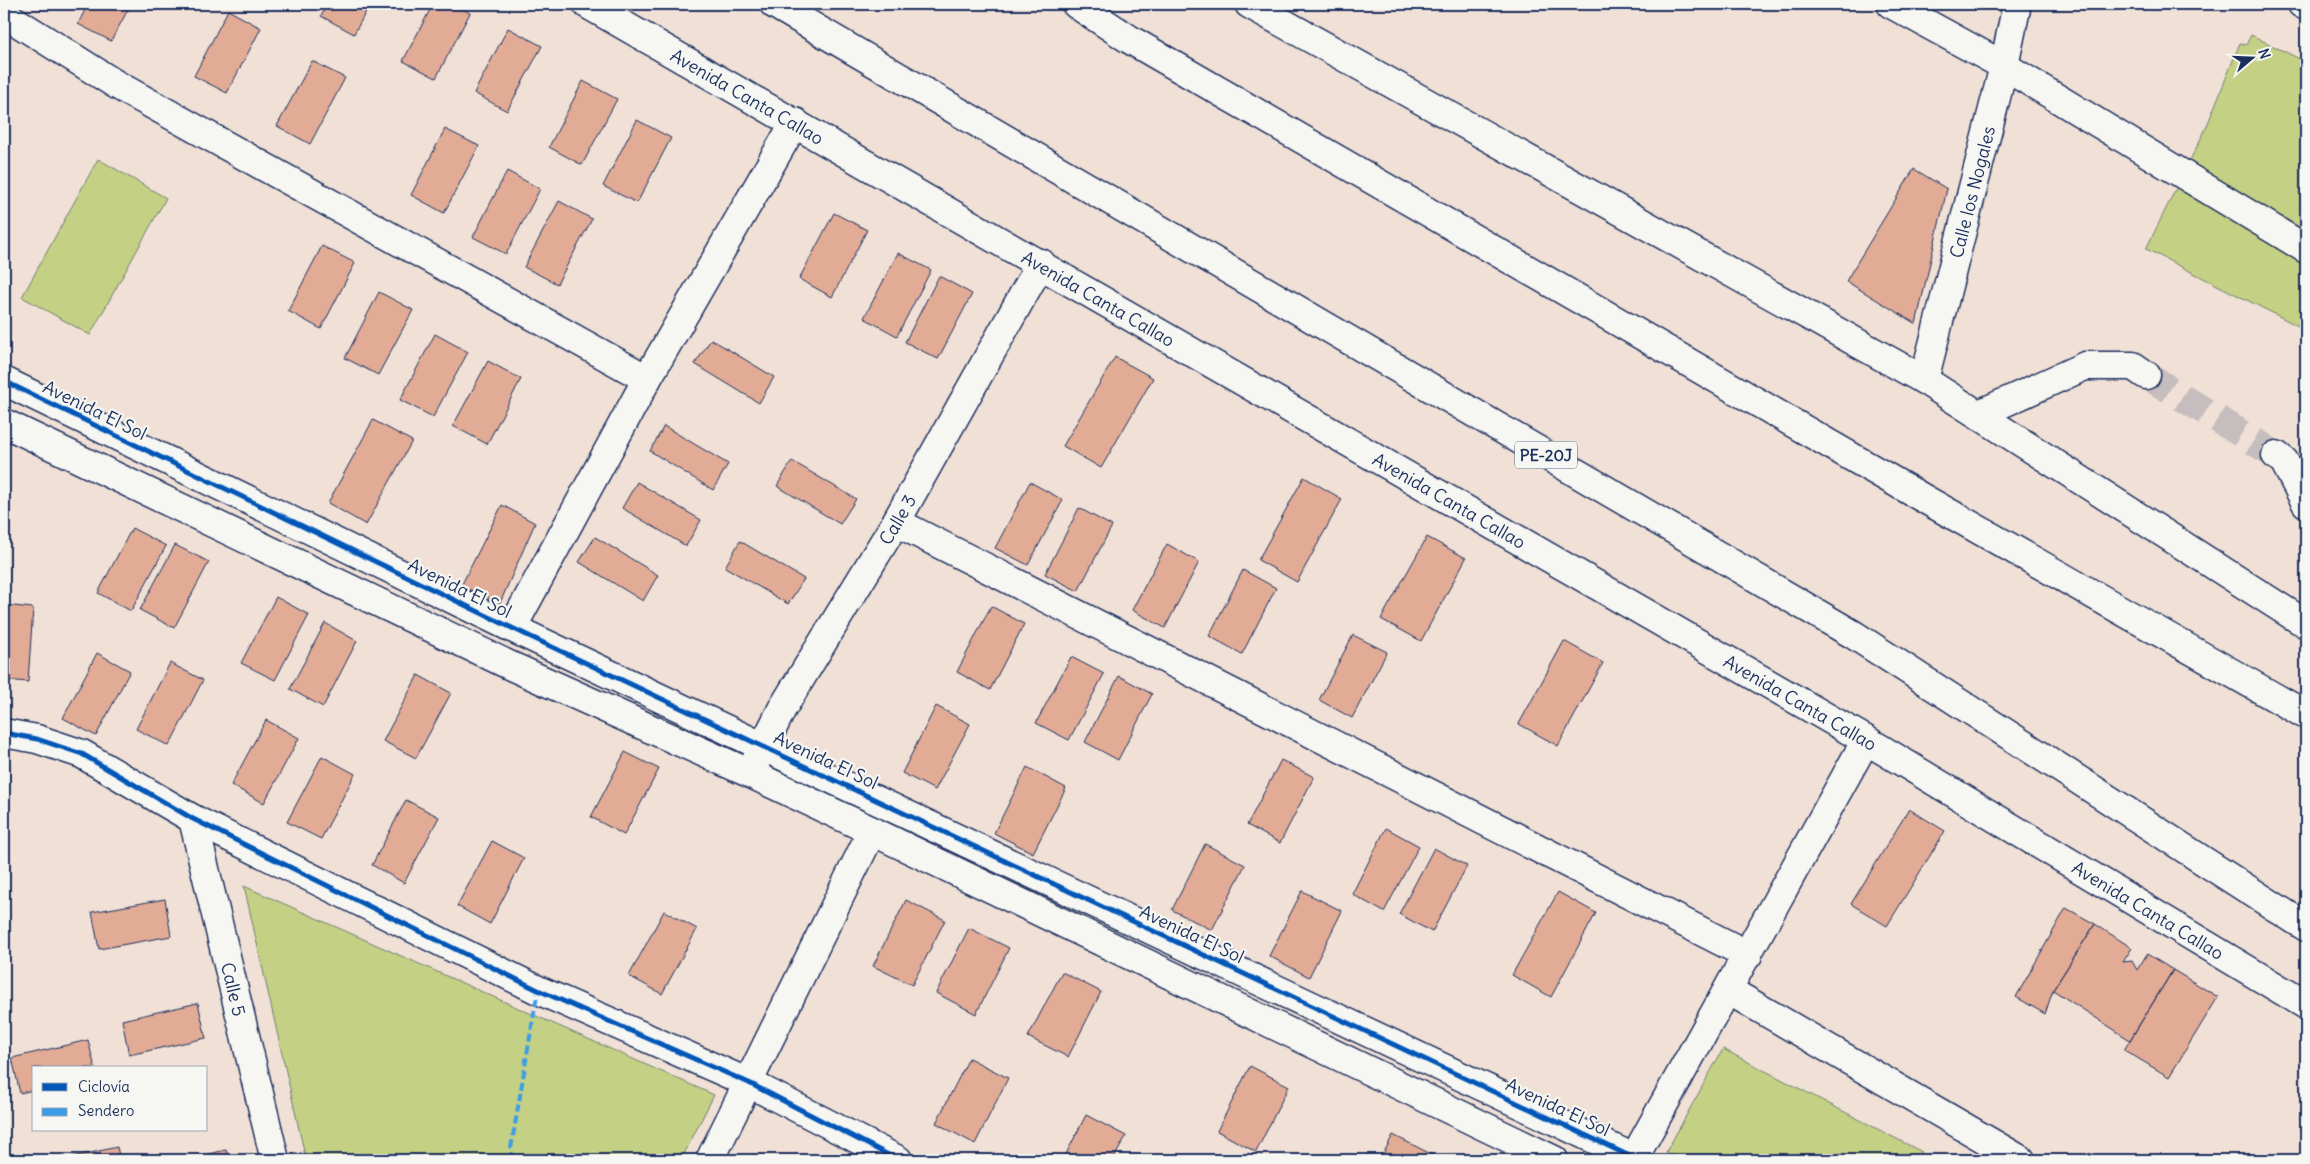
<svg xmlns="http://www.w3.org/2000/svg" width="2310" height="1164" viewBox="0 0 2310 1164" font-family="Delius,sans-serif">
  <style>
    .green { fill: #c4d084; stroke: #708071 }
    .building { fill: #e1ab96; stroke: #1b2f5e }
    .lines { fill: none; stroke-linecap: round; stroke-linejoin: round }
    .minor-tunnel { stroke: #c5bdbe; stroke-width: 28; stroke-dasharray: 28 14; stroke-linecap: butt }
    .minor-casing { stroke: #1b2f5e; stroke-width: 31 }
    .major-casing { stroke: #1b2f5e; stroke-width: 31 }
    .highway-casing { stroke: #1b2f5e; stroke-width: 31 }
    .minor { stroke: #f6f6f2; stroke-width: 28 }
    .major { stroke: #f6f6f2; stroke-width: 28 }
    .highway { stroke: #f6f6f2; stroke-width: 28 }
    .quiet { stroke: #3b9de6; stroke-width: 4; stroke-dasharray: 8 4; stroke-linecap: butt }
    .cycleway-casing { stroke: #f6f6f2; stroke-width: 8 }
    .cycleway { stroke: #0057b8; stroke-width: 5 }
    .labels { text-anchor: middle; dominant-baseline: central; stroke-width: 4.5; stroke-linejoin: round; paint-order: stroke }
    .shield { fill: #f6f6f2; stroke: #5d6b8a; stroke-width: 1 }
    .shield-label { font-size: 16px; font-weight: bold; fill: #1b2f5e }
    .street-label { font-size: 18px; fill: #1b2f5e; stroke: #f6f6f2 }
  </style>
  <rect width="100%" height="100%" fill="#f0e0d6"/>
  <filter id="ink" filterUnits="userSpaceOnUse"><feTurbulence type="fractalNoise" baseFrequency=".02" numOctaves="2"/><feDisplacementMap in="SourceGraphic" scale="10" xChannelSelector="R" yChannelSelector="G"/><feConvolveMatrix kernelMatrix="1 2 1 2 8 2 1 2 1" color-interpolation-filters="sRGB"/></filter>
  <g filter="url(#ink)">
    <path class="green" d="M2251,35l55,27v268l-160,-81 60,-121 34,-85 6,2z
      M98,159l68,39 -76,137 -68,-38z
      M244,886l470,209 -33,65h-375z
      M1723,1049l199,103 -5,8h-236l-15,-8z"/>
    <path class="building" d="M88,4h43l-20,37 -33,-17z
      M328,4h42l-16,30 -33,-18z
      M433,4h20l17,9 -34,65 -33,-17z
      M228,10l33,18 -34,65 -33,-17z
      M508,28l34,18 -35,65 -33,-18z
      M312,61l33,17 -35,66 -33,-18z
      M583,81l34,18 -35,66 -33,-18z
      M637,120l34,18 -34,65 -34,-17z
      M445,129l34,17 -35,67 -33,-18z
      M1914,169l33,20 -31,135 -70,-43z
      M507,171l33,18 -34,65 -33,-17z
      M559,201l33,18 -35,65 -33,-17z
      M834,213l33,17 -35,67 -33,-18z
      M322,246l33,17 -34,66 -33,-18z
      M898,253l33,17 -34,66 -33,-18z
      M939,276l33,18 -34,65 -33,-17z
      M379,292l34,18 -35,65 -33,-17z
      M435,334l33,18 -35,65 -33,-17z
      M711,339l63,38 -15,26 -64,-39z
      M1115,357l38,21 -52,90 -38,-22z
      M488,361l33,18 -34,65 -34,-18z
      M373,420l39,21 -46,84 -38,-22z
      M664,426l64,38 -15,26 -63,-39z
      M792,461l64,38 -16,25 -63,-38z
      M1304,477l38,22 -45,83 -39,-22z
      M637,482l64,38 -15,26 -64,-38z
      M1030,482l33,18 -35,65 -33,-17z
      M502,505l33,18 -35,80 -39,-17z
      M1079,508l33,18 -34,65 -33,-17z
      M132,528l34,18 -35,65 -33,-18z
      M595,537l63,38 -15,26 -64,-39z
      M1427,537l39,21 -45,83 -40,-22z
      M740,541l64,38 -16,25 -63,-37z
      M1167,544l32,18 -34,66 -33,-18z
      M175,545l34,17 -35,66 -34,-18z
      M1243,570l33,18 -34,66 -33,-18z
      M276,597l33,18 -34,65 -34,-17z
      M4,605l29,3 -5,74 -24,-2z
      M991,606l33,18 -34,66 -33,-18z
      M325,623l32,18 -34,66 -33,-18z
      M1353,635l34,17 -35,66 -33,-18z
      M1564,641l39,22 -45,83 -39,-22z
      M97,653l33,18 -34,65 -33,-18z
      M1071,657l33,17 -35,66 -33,-17z
      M170,663l33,17 -34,66 -33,-17z
      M418,675l33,18 -35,65 -33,-17z
      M1119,676l33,18 -34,66 -33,-18z
      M936,706l34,18 -35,66 -33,-17z
      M266,720l33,18 -35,65 -33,-18z
      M625,752l34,17 -35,66 -33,-18z
      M322,756l33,18 -34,65 -34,-17z
      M1281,760l33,17 -34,66 -33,-18z
      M1027,767l39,21 -33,65 -39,-20z
      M406,800l33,17 -35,66 -32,-18z
      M1909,809l36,22 -58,95 -36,-22z
      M1386,828l33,18 -35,66 -32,-18z
      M492,841l32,17 -34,66 -33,-18z
      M1205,844l40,21 -33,65 -40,-20z
      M1434,848l33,18 -35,66 -33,-18z
      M1302,891l40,20 -33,66 -40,-21z
      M1558,892l38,21 -45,84 -39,-22z
      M165,899l6,37 -72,13 -7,-37z
      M906,900l39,20 -33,65 -39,-19z
      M2066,908l29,16 -42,66 -8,24 -29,-17z
      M664,911l33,18 -35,65 -33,-18z
      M2095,924l37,24 -9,14 9,-1 5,9 10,-16 26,16 -43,70 -77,-50z
      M969,928l40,20 -33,66 -40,-21z
      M2173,970l45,27 -49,80 -45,-27z
      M1062,972l39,20 -33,65 -40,-20z
      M198,1003l8,35 -77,17 -7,-35z
      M88,1040l7,28h-61v22l-14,3 -8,-35z
      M969,1058l39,20 -33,66 -39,-21z
      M1250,1066l39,20 -33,66 -39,-21z
      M1086,1115l40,21 -13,24h-50z
      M1393,1135l40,20 -3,5h-50z
      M117,1147l3,13h-61z
      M226,1150l3,10h-47z"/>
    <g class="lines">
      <path class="minor-tunnel" d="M2146,375l130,80"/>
      <g class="minor-casing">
        <g id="minor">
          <path d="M1891,4l113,62 302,183"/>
          <path d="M2302,4l4,2"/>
          <path d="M4,14l113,71 530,294"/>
          <path id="s1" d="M1924,380l80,-314 13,-62"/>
          <path d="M4,381l508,247 1126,532"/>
          <path d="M1979,414l106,-48h48l13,9"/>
          <path d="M4,423l507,243 238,107 123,58 682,329"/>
          <path d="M2276,455l8,6 22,42"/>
          <path d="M896,522l852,433"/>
          <path d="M512,628l135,-249 148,-257"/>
          <path d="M4,733l33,6 45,15 111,65 345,171 211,93 149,77"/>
          <path id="s2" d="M756,761l26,-52 114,-187 145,-259"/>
          <path id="s3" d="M193,819l82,341"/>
          <path d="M1728,990l293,170"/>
          <path d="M1634,1158l232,-418"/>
          <path d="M710,1160l162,-329"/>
        </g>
      </g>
      <g class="major-casing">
        <g id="major">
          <path id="s4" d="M587,4l1279,736 440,265"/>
          <path d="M1249,4l675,376 382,244"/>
        </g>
      </g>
      <g class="highway-casing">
        <path id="highway" d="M774,4l1080,631 452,292
          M1076,4l53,35 792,458 385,218"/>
      </g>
      <use href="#minor" class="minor"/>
      <use href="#major" class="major"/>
      <use href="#highway" class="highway"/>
      <path class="quiet" d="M512,1160l-1,-12 27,-158"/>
      <g class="cycleway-casing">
        <path id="cycleway" d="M4,381l508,247 1126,532
          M4,733l33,6 45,15 111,65 345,171 211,93 149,77"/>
      </g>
      <use href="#cycleway" class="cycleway"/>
    </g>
  </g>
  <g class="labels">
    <rect class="shield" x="1515" y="441.5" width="62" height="27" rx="4"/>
    <g class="shield-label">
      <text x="1546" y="455">PE-20J</text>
    </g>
    <g class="street-label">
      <text stroke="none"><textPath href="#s4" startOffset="185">Avenida Canta Callao</textPath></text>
      <text stroke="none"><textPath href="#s1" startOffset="194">Calle los Nogales</textPath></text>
      <text stroke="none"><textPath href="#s4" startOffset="590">Avenida Canta Callao</textPath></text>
      <text transform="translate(95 410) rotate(26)">Avenida El Sol</text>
      <text stroke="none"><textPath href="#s4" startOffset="995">Avenida Canta Callao</textPath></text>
      <text stroke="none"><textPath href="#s2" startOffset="280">Calle 3</textPath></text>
      <text transform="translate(460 588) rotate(26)">Avenida El Sol</text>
      <text stroke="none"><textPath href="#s4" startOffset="1400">Avenida Canta Callao</textPath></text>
      <text transform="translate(826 760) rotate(25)">Avenida El Sol</text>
      <text stroke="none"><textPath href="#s4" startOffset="1805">Avenida Canta Callao</textPath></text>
      <text transform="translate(1192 934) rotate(25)">Avenida El Sol</text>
      <text stroke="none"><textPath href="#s3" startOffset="175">Calle 5</textPath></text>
      <text transform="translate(1558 1107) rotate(25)">Avenida El Sol</text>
    </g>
  </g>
  <rect width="2310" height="1164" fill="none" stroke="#f6f6f2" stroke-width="20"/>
  <rect x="10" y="10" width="2290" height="1144" fill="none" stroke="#1b2f5e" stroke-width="2" filter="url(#ink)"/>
  <rect x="32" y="1066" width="175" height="65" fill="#f6f6f2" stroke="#9ea6b7"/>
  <rect x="42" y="1083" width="25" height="8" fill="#0057b8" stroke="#9ea6b7"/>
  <text x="78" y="1092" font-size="15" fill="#1b2f5e">Ciclovía</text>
  <rect x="42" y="1108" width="25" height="8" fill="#3b9de6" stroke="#9ea6b7"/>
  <text x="78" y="1116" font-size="15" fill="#1b2f5e">Sendero</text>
  <g transform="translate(2252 58) rotate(71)" stroke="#f6f6f2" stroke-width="4" paint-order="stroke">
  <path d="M0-4L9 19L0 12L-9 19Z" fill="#1b2f5e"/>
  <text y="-8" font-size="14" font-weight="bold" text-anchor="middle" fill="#1b2f5e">N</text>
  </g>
</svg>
